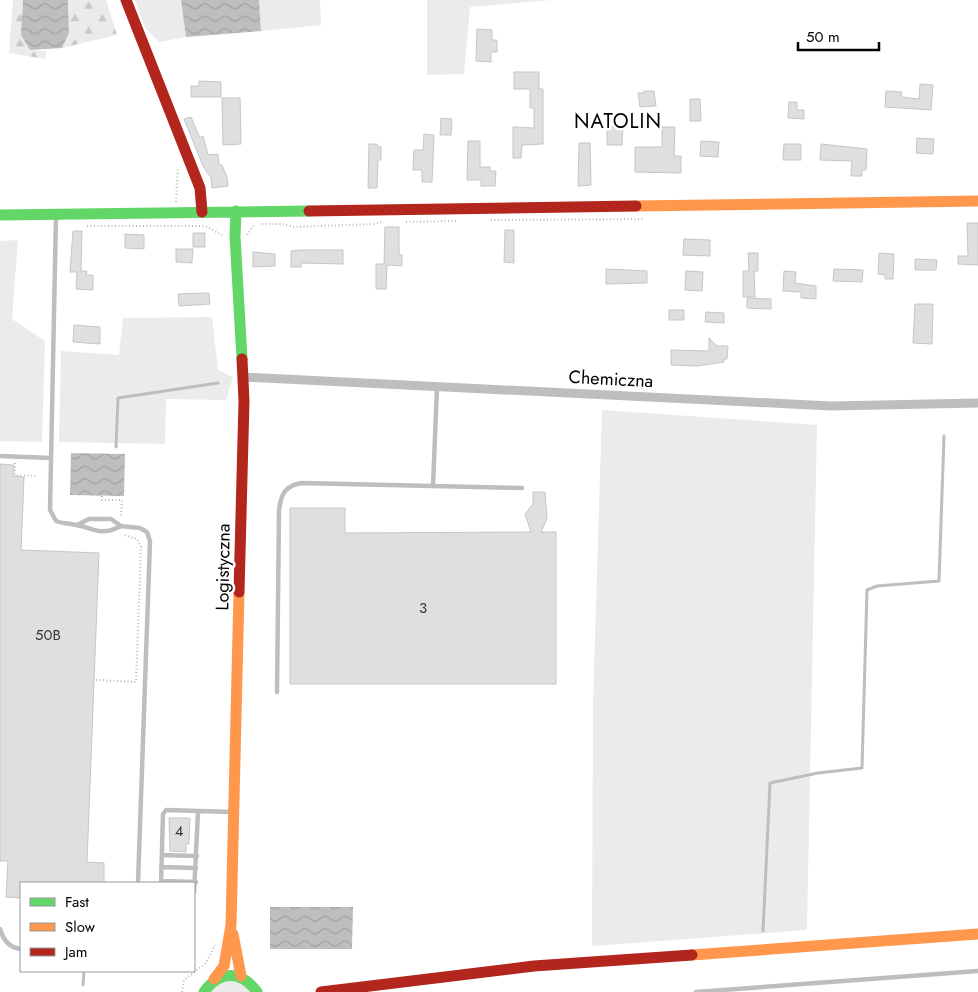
<svg xmlns="http://www.w3.org/2000/svg" width="978" height="992" viewBox="0 0 978 992" font-family="Jost,sans-serif">
  <style>
    .green { fill: #ebebeb }
    .forest { fill: url(#forest-firs) }
    .water { fill: url(#water-waves) }
    .lines { fill: none; stroke-linecap: round; stroke-linejoin: round }
    .stream { stroke: #bebebe; stroke-width: 3 }
    .building { fill: #dfdfdf; stroke: #c6c6c6 }
    .path { stroke: #b9b9b9; stroke-width: 2; stroke-dasharray: 1 2.5; stroke-linecap: butt }
    .lane { stroke: #bebebe; stroke-width: 4.5 }
    .street { stroke: #bebebe; stroke-width: 9 }
    .fast { stroke: #63d668; stroke-width: 11 }
    .slow { stroke: #ff974d; stroke-width: 11 }
    .jam { stroke: #b3261e; stroke-width: 11 }
    .labels { text-anchor: middle; dominant-baseline: central; stroke-width: 5; stroke-linejoin: round; paint-order: stroke }
    .number-label { font-size: 15px; fill: #383838 }
    .street-label { font-size: 18px; fill: #000; stroke: #fff }
    .quarter-label { font-size: 20px; letter-spacing: 1px; fill: #000; stroke: #fff }
  </style>
  <defs>
    <pattern id="forest-firs" width="22" height="20" patternUnits="userSpaceOnUse" patternTransform="scale(1.25)"><rect width="22" height="20" fill="#ebebeb"/><path d="M5 1l3.5 6h-7zM16 11l3.5 6h-7z" fill="#c8c8c8"/></pattern>
    <pattern id="water-waves" width="16" height="10" patternUnits="userSpaceOnUse" patternTransform="scale(1.25)"><rect width="16" height="10" fill="#bebebe"/><path d="M0 5q4-4 8 0t8 0" fill="none" stroke="#a2a2a2"/></pattern>
  </defs>
  <rect width="100%" height="100%" fill="#fff"/>
  <path class="green" d="M135,0h46l5,37 -27,5 -14,-14z
    M259,0h61l1,25 -60,6z
    M427,0h124l-81,7 -6,67 -37,1z
    M18,240l-6,79 33,22 -3,101 -42,-1v-200z
    M212,317l6,53 15,7 -7,23 -60,-1 -1,45 -106,-2 2,-91 58,4 4,-37z
    M602,410l215,15 -10,505 -215,16 1,-243z
    M231,981l11,3 7,8h-38l9,-8z"/>
  <path class="forest" d="M13,0h10l-1,8 8,42 16,1v8l-37,-6z
    M68,0h38l11,35 -55,13 7,-15z"/>
  <path class="water" d="M23,0h45l1,33 -7,15 -32,2 -9,-15z
    M181,0h78l2,31 -75,6z
    M71,453l54,1 -1,42 -54,-1z
    M270,907h83l-1,42h-82z"/>
  <g class="lines">
    <path class="stream" d="M116,447l2,-49 100,-15
      M763,931l7,-148 48,-10 44,-5 5,-178 10,-4 62,-5 5,-145
      M83,985l1,-14"/>
  </g>
  <path class="building" d="M477,29l15,1v10h5v12h-6v10l-15,-1z
    M514,72h25v17h4v55l-21,1 -1,13h-8v-31l21,1v-20h-4v-19h-16z
    M199,81l22,1v15h-30v-11h8z
    M920,84l13,1 -2,25 -46,-3 1,-16 16,1 -1,5 18,2z
    M644,91h10l2,15 -16,1 -2,-14h6z
    M222,98h18l1,46 -18,1z
    M690,99h10l1,22h-11z
    M789,102h8v8h7v9l-16,-1z
    M191,117l9,21 3,-2 5,19 10,-1 1,11h3l5,12 1,9 -16,2 -1,-10 -8,-12 -19,-47z
    M441,118l11,1 -1,16h-11z
    M607,127h16l-1,18h-15z
    M662,127h13l-1,29h7v17l-46,-1v-25h27z
    M424,134l10,1 -2,47h-10v-12h-9l1,-20h9z
    M917,138l17,1 -1,15 -17,-1z
    M468,141h12v26h10v4h6l-1,15h-14v-6h-14z
    M701,141l18,1 -1,15 -18,-1z
    M579,143h11l1,42 -13,1z
    M369,144h8l1,3h3v13h-3l-1,28h-9z
    M784,144h17v16h-18z
    M821,144l46,5 -1,21h-4v6h-11l1,-15 -32,-1z
    M967,223h11v42l-20,-1v-8h10z
    M385,227h14v28h3v11l-15,-1 -1,24h-10v-25h8z
    M505,230h9v33l-10,-1z
    M73,231h9l-1,40h6l-1,4h7v15l-17,-1 1,-17h-7z
    M193,233h12v14h-12z
    M125,234l19,1v14l-19,-1z
    M684,239l26,1v16l-27,-1z
    M176,249h17l-1,14 -16,-1z
    M301,250h42v14l-42,-1v4h-10v-16z
    M253,252l22,2v12l-22,1z
    M748,253h10v18h-4l1,26h-12v-26h6z
    M879,253l15,1 -1,25h-8v-4l-7,-1z
    M915,259l22,1 -1,10h-21z
    M606,269l41,2v12l-41,1z
    M834,269l29,1 -1,12 -29,-1z
    M686,271l17,1 -1,19 -17,-1z
    M784,271l12,1 -1,11 21,3v13l-15,-1v-6l-18,-1z
    M209,293l1,11 -31,2 -1,-12z
    M747,298l24,1v10l-24,-1z
    M915,304h18l-1,40 -19,-1z
    M669,310h15v10h-15z
    M706,312l18,1v10l-19,-1z
    M74,325l26,2v17l-27,-2z
    M709,338l8,8h11l-1,13h-3v3l-27,4 -26,-1v-15l38,1z
    M0,464l14,1 -1,11 11,1 -3,73 78,3 -12,309 17,1v20h-83v15l-15,-1 2,-36h-8z
    M533,492h12l2,27 -6,13h15v152h-266v-176h55v25l186,-1 -6,-18 8,-10z
    M169,818h21l-1,26h-3v8l-16,-1z"/>
  <g class="lines">
    <path class="path" d="M176,202l2,-35
      M491,220l152,-1
      M406,222l50,-1
      M262,224h21l10,3 82,-3 6,-2
      M87,226h113l7,1 17,9
      M247,235l8,-11
      M15,463v12l23,1
      M102,496v4h20l-1,16
      M96,680l40,2 5,-135 -4,-8 -13,-4
      M182,992l2,-12 22,-17 9,-18"/>
    <path class="lane" d="M56,215l-6,295 6,11c7,3 13,2 20,4 19,3 24,12 45,1
      M0,456l51,2
      M433,486l4,-99
      M77,525l12,-6h22l10,7 19,2 7,4 3,9 -12,342
      M277,692l2,-182c2,-16 6,-24 22,-27l221,5
      M162,855l35,1
      M161,867l35,1
      M161,881l35,1
      M161,883l2,-69 3,-4 67,2
      M194,893l4,-81
      M0,929c3,10 9,19 21,20
      M696,992l282,-21"/>
    <path class="street" d="M243,377l588,29 147,-3"/>
    <path class="fast" d="M236,211l-1,25 7,123
      M0,215l309,-4
      M204,992c16,-22 37,-22 53,0"/>
    <path class="slow" d="M636,206l342,-5
      M233,934l8,42
      M692,955l286,-21
      M214,979l10,-13 7,-41 8,-333"/>
    <path class="jam" d="M126,0l74,188 2,24
      M309,211l327,-5
      M239,592l5,-191 -2,-42
      M321,992l213,-26 158,-11"/>
  </g>
  <g class="labels">
    <g class="number-label">
      <text x="423" y="608">3</text>
      <text x="48" y="635">50B</text>
      <text x="179" y="831">4</text>
    </g>
    <g class="street-label">
      <text transform="translate(611 379) rotate(3)">Chemiczna</text>
      <text transform="translate(223 567) rotate(-89)">Logistyczna</text>
    </g>
    <g class="quarter-label">
      <text x="618" y="121">NATOLIN</text>
    </g>
  </g>
  <rect x="20" y="882" width="175" height="90" fill="#ffffff" stroke="#999999"/>
  <rect x="30" y="898" width="25" height="8" fill="#63d668" stroke="#999999"/>
  <text x="65" y="907" font-size="15" fill="#000000">Fast</text>
  <rect x="30" y="923" width="25" height="8" fill="#ff974d" stroke="#999999"/>
  <text x="65" y="932" font-size="15" fill="#000000">Slow</text>
  <rect x="30" y="948" width="25" height="8" fill="#b3261e" stroke="#999999"/>
  <text x="65" y="957" font-size="15" fill="#000000">Jam</text>
  <path d="M798 42v8h81v-8" fill="none" stroke="#000000" stroke-width="2.5"/>
  <text x="806" y="42" font-size="15" fill="#000000" stroke="#ffffff" stroke-width="4" paint-order="stroke">50 m</text>
</svg>
